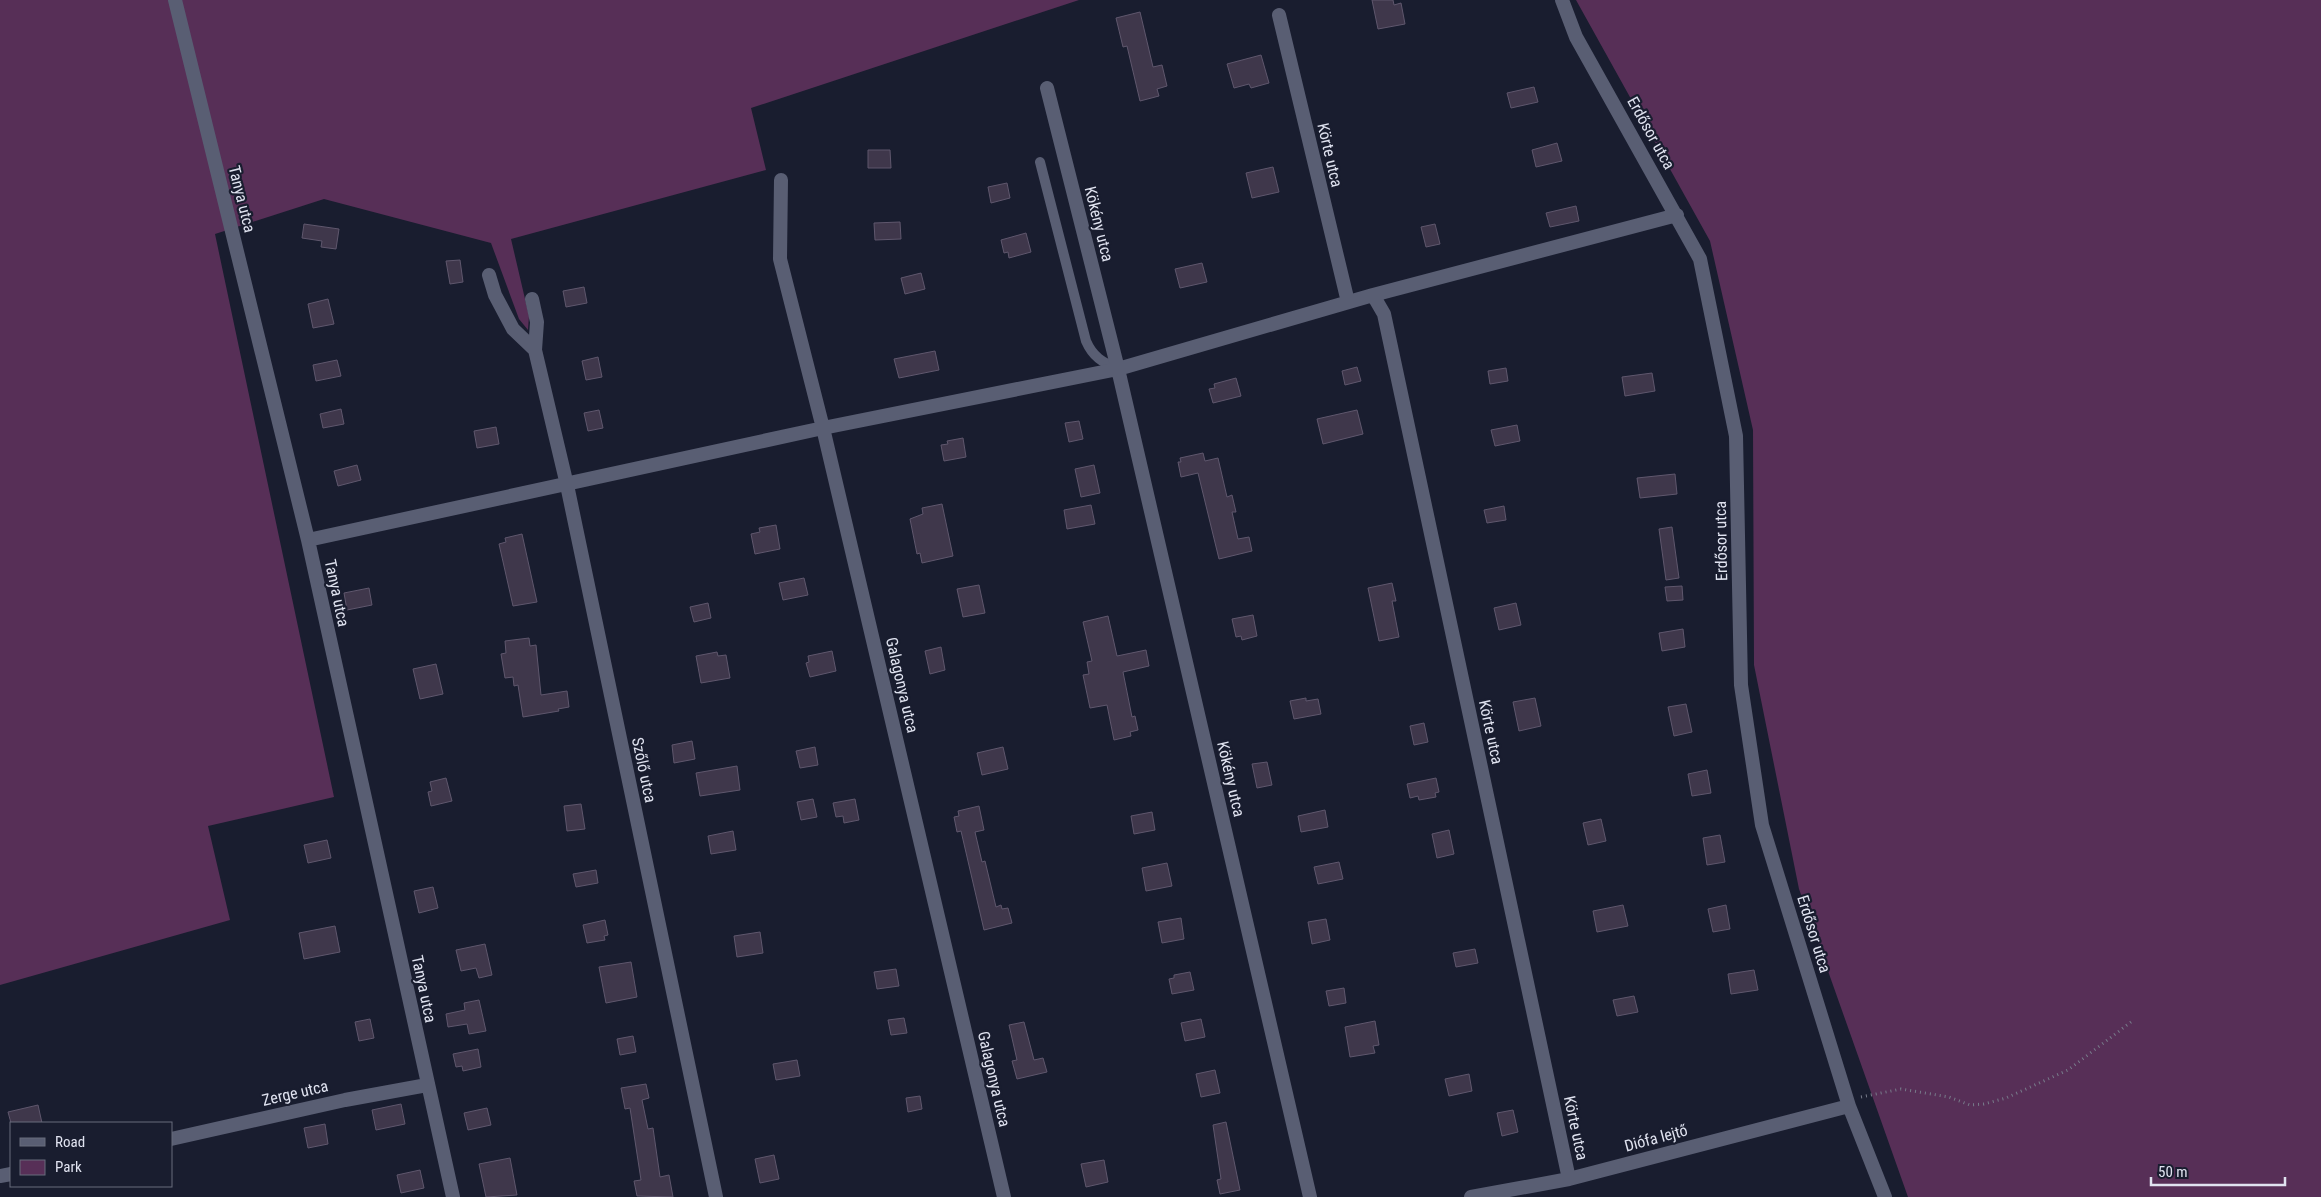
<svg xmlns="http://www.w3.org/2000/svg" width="2321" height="1197" viewBox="0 0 2321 1197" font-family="'Roboto Condensed',sans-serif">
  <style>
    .green { fill: #572f57 }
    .building { fill: #3f374b; stroke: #5f576d }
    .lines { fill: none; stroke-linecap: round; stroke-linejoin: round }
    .path { stroke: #787c8b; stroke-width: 3; stroke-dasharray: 1 4; stroke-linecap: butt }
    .service { stroke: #595e73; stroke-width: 10 }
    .minor { stroke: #595e73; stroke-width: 14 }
    .labels { text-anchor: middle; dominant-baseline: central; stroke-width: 4.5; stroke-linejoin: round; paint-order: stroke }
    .street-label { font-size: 16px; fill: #e0e3f0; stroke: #191d2f }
  </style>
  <rect width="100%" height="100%" fill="#191d2f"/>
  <path class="green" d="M0,0h1079l-328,108 15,62 -255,69 18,77 -1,14 -9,-11 -28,-76 -167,-44 -109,35 119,563 -126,29 22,94 -230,65z
    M1576,0h745v1197h-413l-109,-308 -45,-224 -1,-235 -43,-189z"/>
  <path class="building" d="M1372,0h21l1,5 7,-2 4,21 -27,5z
    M1140,12l13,55 9,-2 5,21 -10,3 2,7 -19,5 -13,-55 -4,1 -7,-29z
    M1261,55l8,28 -18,5 -2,-4 -15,4 -7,-24z
    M1534,87l4,15 -27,6 -4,-15z
    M1557,143l5,18 -26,6 -4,-17z
    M868,150h22l1,18h-23z
    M1273,167l6,25 -27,6 -6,-25z
    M1007,183l3,15 -19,5 -3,-16z
    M1576,206l3,15 -29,6 -4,-14z
    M900,222l1,17 -26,1 -1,-17z
    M304,224l35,5 -3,20 -15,-2 1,-6 -20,-3z
    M1435,224l5,20 -14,3 -5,-20z
    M1026,233l5,19 -22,6 -1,-6 -4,1 -3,-13z
    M460,260l3,22 -13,2 -4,-23z
    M1202,263l5,19 -27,6 -5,-19z
    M921,273l4,16 -20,5 -4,-16z
    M584,287l3,16 -21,4 -3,-16z
    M328,299l6,25 -21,4 -5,-24z
    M935,351l4,19 -40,8 -5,-19z
    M598,357l4,20 -16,3 -4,-19z
    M337,360l4,16 -25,5 -3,-16z
    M1357,367l4,14 -16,4 -3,-14z
    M1506,368l2,13 -18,3 -2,-13z
    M1652,373l3,18 -30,5 -3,-19z
    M1236,378l5,18 -28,7 -4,-14 6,-1 -1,-4z
    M341,409l3,15 -21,4 -3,-14z
    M599,410l4,18 -15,3 -4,-18z
    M1357,410l6,24 -40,10 -6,-25z
    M1079,421l4,18 -14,3 -4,-19z
    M1517,425l3,16 -25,5 -4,-16z
    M496,427l3,17 -22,4 -3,-17z
    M963,438l3,19 -22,4 -3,-16 7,-1 -1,-3z
    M1203,453l2,8 13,-3 9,39 5,-2 4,17h-4l6,27 11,-2 3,14 -33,8 -21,-86 -17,4 -3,-15h3l-1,-4z
    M357,465l4,15 -23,6 -4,-15z
    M1094,465l6,28 -19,4 -6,-28z
    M1675,474l2,20 -37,4 -3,-20z
    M942,504l11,52 -31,7 -2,-10 -3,1 -7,-35 13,-5 -1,-6z
    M1091,505l4,19 -28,5 -3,-19z
    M1504,506l2,14 -19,3 -3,-13z
    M776,525l4,24 -25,5 -4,-20 9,-2 -1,-4z
    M1672,527l7,51 -13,2 -7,-51z
    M522,534l15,68 -24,4 -14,-62 7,-2 -1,-4z
    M804,578l4,17 -25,5 -4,-17z
    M1392,583l4,18h-4l7,36 -20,4 -11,-53z
    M979,585l6,28 -22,4 -6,-28z
    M1682,586l1,14 -16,1 -2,-14z
    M369,588l3,17 -25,5 -3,-17z
    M708,603l3,15 -17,4 -4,-15z
    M1516,603l5,22 -22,5 -5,-22z
    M1253,615l4,21 -15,4 -1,-4 -5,1 -4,-18z
    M1108,616l9,40 29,-6 3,16 -26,6 9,45 3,-1 3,14 -8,2 1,4 -17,4 -7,-35 -17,3 -7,-33 6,-1 -2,-12 5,-1 -9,-39z
    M1683,629l2,18 -23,4 -3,-18z
    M529,638l1,8 6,-1 5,50 26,-4 2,16 -11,2 1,2 -36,6 -5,-32 -4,1 -1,-9 -8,1 -4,-24 5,-1 -1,-12z
    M941,647l4,23 -15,4 -5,-23z
    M832,651l4,20 -26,6 -4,-14 3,-1 -1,-6z
    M717,652l1,4 8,-1 4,23 -29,5 -5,-27z
    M436,664l7,30 -23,5 -7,-30z
    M1306,698v3l12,-2 3,15 -27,5 -4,-18z
    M1535,698l6,28 -22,5 -6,-29z
    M1686,704l6,28 -18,4 -6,-29z
    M1424,723l4,19 -14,3 -4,-19z
    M692,741l3,18 -21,4 -2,-18z
    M815,747l3,18 -18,3 -4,-17z
    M1003,747l5,22 -26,6 -5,-22z
    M1267,762l5,23 -15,3 -5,-24z
    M737,766l3,24 -40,6 -4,-23z
    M1707,770l4,23 -19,3 -4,-22z
    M446,778l6,23 -21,5 -3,-14 4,-1 -2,-9z
    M1436,778l3,14 -4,1 1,4 -17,3 -1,-4 -8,2 -3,-14z
    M813,799l4,18 -16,3 -4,-18z
    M855,799l4,21 -15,3 -1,-7 -7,1 -3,-14z
    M581,804l4,25 -18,2 -3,-25z
    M979,806l5,24 -9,2 7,30 3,-1 11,46 5,-2 1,4 6,-1 4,15 -28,7 -23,-99 -4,1 -3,-15 5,-1 -1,-5z
    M1325,810l3,17 -27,5 -3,-16z
    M1152,812l3,18 -21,4 -3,-18z
    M1601,819l5,22 -18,4 -5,-22z
    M1449,830l5,24 -17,4 -5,-24z
    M733,831l3,19 -25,4 -3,-18z
    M1720,835l5,27 -18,3 -4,-27z
    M327,840l4,18 -23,5 -4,-18z
    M1339,862l4,17 -25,5 -4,-17z
    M1167,863l5,23 -26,5 -4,-23z
    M596,870l2,13 -22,4 -3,-13z
    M433,887l5,21 -19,5 -5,-22z
    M1623,905l5,21 -31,6 -4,-21z
    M1726,905l4,24 -17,3 -5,-23z
    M1181,918l3,21 -22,4 -4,-21z
    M1326,919l4,21 -18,4 -4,-22z
    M605,920l3,15 -4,1 1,4 -18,3 -4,-18z
    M335,926l5,26 -36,7 -5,-26z
    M760,932l3,21 -26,4 -3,-21z
    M485,944l7,31 -13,3 -3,-10 -15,3 -5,-21z
    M1475,949l3,14 -22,4 -3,-14z
    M631,962l6,35 -31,6 -7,-36z
    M896,969l3,17 -22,3 -3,-17z
    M1754,970l4,20 -27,4 -3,-20z
    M1190,972l4,18 -22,4 -3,-15 5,-1v-3z
    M1344,988l2,15 -17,3 -3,-15z
    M1634,996l4,16 -21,4 -4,-16z
    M479,1000l7,31 -17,3 -2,-10 -19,3 -2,-13 19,-4 -1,-7z
    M904,1018l3,15 -16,2 -3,-15z
    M370,1019l4,19 -15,3 -4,-19z
    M1201,1019l4,18 -20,4 -4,-18z
    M1375,1021l4,24 -6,1 2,7 -25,4 -5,-30z
    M1024,1022l10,38 9,-2 4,14 -30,7 -5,-18 5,-1 -8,-35z
    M633,1036l3,16 -16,3 -3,-16z
    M478,1049l3,18 -18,4 -1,-5 -6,1 -3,-13z
    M797,1060l3,16 -24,4 -3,-16z
    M1215,1070l5,23 -19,4 -5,-23z
    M1469,1074l3,17 -23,5 -4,-17z
    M646,1084l3,14 -7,2 6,29 5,-1 7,49 9,-2 4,22 -36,-1 -3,-15 7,-1 -11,-72 -5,1 -4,-21z
    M920,1096l2,13 -14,3 -2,-14z
    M401,1104l4,20 -29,6 -4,-20z
    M38,1105l4,18h-31l-3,-11z
    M487,1108l4,17 -23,5 -4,-17z
    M1513,1110l5,22 -16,4 -5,-23z
    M1226,1122l14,68 -20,4 -3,-14 4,-1 -8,-54z
    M325,1124l3,20 -20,4 -4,-20z
    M774,1155l5,24 -19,4 -5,-24z
    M510,1158l7,37 -31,2 -7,-33z
    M1104,1160l4,22 -22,5 -5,-23z
    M420,1170l4,18 -23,5 -4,-18z"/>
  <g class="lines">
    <path class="path" d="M1861,1097l40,-8 48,8 21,8 14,-1 22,-6 62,-28 63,-48"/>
    <path class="service" d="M1040,162l46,179c7,16 16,21 32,28"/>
    <path class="minor" d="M175,0l133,540 145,657
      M1562,0l14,37 124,222 36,177 5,249 21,140 87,281 36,91
      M1279,15l69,287
      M1047,88l71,281 192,828
      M781,180l-1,79 43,169 181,769
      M489,275l6,20 18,34 22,21 32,135 149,712
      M1373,295l11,19 185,865
      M532,299l5,23 -2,28
      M308,540l515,-112 295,-59 255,-74 304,-80
      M171,1139l174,-39 82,-15
      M0,1176l11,-2
      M1471,1197l98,-18 280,-73"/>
  </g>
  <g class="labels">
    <g class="street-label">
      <text transform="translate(1651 133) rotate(61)">Erdősor utca</text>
      <text transform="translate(1330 155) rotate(77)">Körte utca</text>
      <text transform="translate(242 199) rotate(76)">Tanya utca</text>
      <text transform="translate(1099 224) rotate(76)">Kökény utca</text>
      <text transform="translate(1721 541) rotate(-91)">Erdősor utca</text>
      <text transform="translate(337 593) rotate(78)">Tanya utca</text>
      <text transform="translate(902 685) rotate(77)">Galagonya utca</text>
      <text transform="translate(1491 732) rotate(78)">Körte utca</text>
      <text transform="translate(644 770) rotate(78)">Szőlő utca</text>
      <text transform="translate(1231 779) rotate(77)">Kökény utca</text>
      <text transform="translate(1814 934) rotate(73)">Erdősor utca</text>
      <text transform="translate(424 989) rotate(78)">Tanya utca</text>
      <text transform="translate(994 1079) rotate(77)">Galagonya utca</text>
      <text transform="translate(295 1093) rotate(-13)">Zerge utca</text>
      <text transform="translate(1576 1128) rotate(78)">Körte utca</text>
      <text transform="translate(1656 1138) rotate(-15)">Diófa lejtő</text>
    </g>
  </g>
  <rect x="10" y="1122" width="162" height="65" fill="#191d2f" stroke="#696c7c"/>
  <rect x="20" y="1138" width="25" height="8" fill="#595e73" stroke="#696c7c"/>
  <text x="55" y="1147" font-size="15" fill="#e0e3f0">Road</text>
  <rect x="20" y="1160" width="25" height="15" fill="#572f57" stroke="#696c7c"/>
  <text x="55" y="1172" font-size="15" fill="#e0e3f0">Park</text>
  <path d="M2151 1177v8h134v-8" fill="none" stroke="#e0e3f0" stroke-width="2.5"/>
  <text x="2158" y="1177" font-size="15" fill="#e0e3f0" stroke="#191d2f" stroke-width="4" paint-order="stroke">50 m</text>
</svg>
